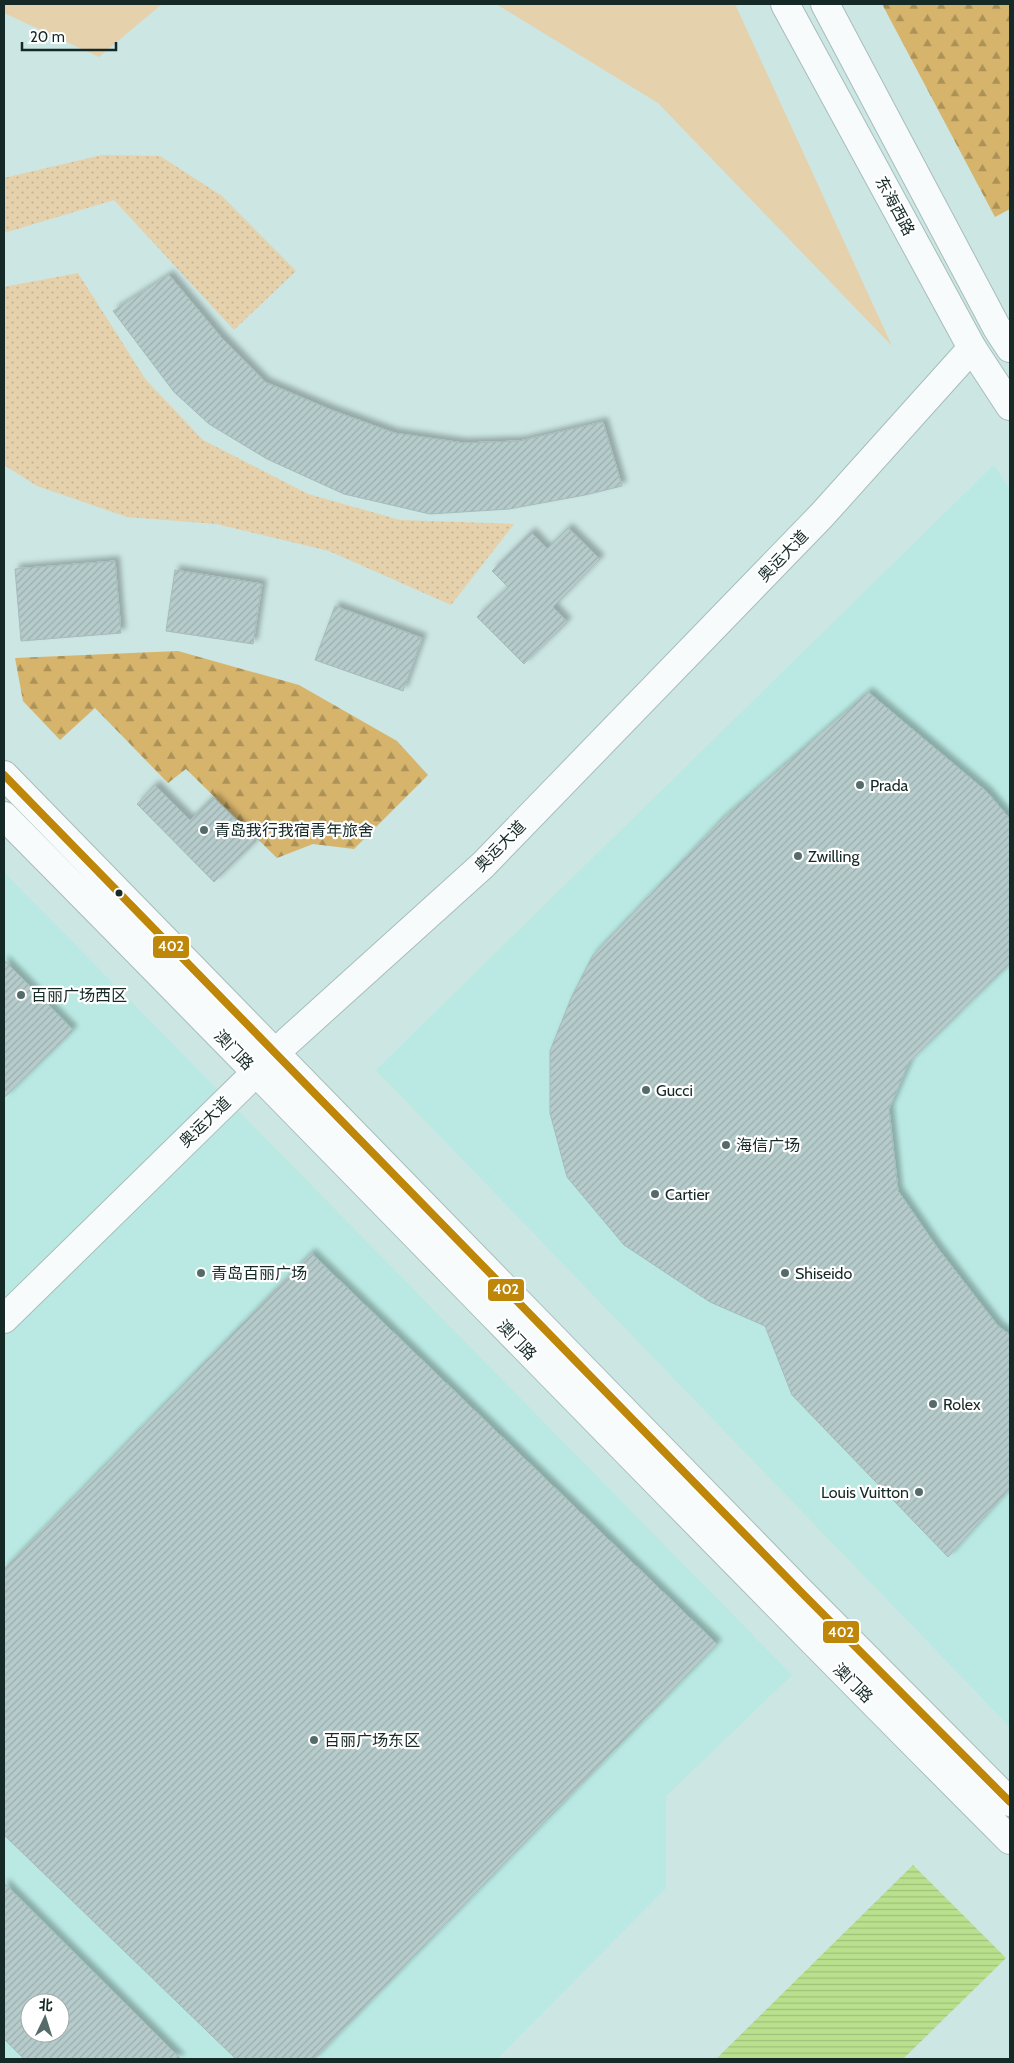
<svg xmlns="http://www.w3.org/2000/svg" width="1014" height="2063" viewBox="0 0 1014 2063" font-family="Cabin,'Noto Sans SC',sans-serif">
  <style>
    .built { fill: #bae9e3; fill-rule: evenodd }
    .grass { fill: url(#grass-dots) }
    .forest { fill: url(#forest-firs) }
    .park { fill: #e6d1ad }
    .water { fill: url(#water-rules) }
    .building { fill: url(#building-hatch); stroke: #a6bbbb; fill-rule: evenodd; filter: url(#shadow) }
    .lines { fill: none; stroke-linecap: round; stroke-linejoin: round }
    .minor-casing { stroke: #a8bdbb; stroke-width: 30 }
    .major-casing { stroke: #a8bdbb; stroke-width: 30 }
    .minor { stroke: #f7fbfb; stroke-width: 28 }
    .major { stroke: #f7fbfb; stroke-width: 28 }
    .bus-1-casing { stroke: #fff; stroke-width: 11 }
    .bus-1 { stroke: #be870a; stroke-width: 8 }
    .poi-dot { fill: #556b69; stroke: #fff; stroke-width: 2 }
    .bus-dot { fill: #152927; stroke: #fff; stroke-width: 2 }
    .labels { text-anchor: middle; dominant-baseline: central; stroke-width: 4.5; stroke-linejoin: round; paint-order: stroke }
    .street-label { font-size: 16px; fill: #152927; stroke: #fff }
    .poi-label { font-size: 16px; fill: #152927; stroke: #fff; text-anchor: start }
    .line-badge { stroke: #fff; stroke-width: 2 }
    .badge-label { font-size: 14px; text-anchor: middle; font-weight: bold; fill: #fff }
  </style>
  <defs>
    <pattern id="grass-dots" width="8" height="8" patternUnits="userSpaceOnUse" patternTransform="scale(1.25)"><rect width="8" height="8" fill="#e6d1ad"/><path d="M2 2h.1M6 6h.1" fill="none" stroke="#c4b395" stroke-width="1.8" stroke-linecap="round"/></pattern>
    <pattern id="forest-firs" width="22" height="20" patternUnits="userSpaceOnUse" patternTransform="scale(1.25)"><rect width="22" height="20" fill="#d7b46b"/><path d="M5 1l3.5 6h-7zM16 11l3.5 6h-7z" fill="#ad9258"/></pattern>
    <pattern id="water-rules" width="6" height="5" patternUnits="userSpaceOnUse" patternTransform="scale(1.25)"><rect width="6" height="5" fill="#b9e18d"/><path d="M0 2.5h6" fill="none" stroke="#9ec17a"/></pattern>
    <pattern id="building-hatch" width="6" height="6" patternUnits="userSpaceOnUse" patternTransform="scale(1.25)"><rect width="6" height="6" fill="#b6cbcb"/><path d="M-1 1l2-2M0 6l6-6M5 7l2-2" fill="none" stroke="#9caeae"/></pattern>
    <filter id="shadow"><feDropShadow dx="4.5" dy="-4.5" stdDeviation="2.5" flood-color="#0004"/></filter>
  </defs>
  <rect width="100%" height="100%" fill="#cbe6e3"/>
  <path class="built" d="M994,465l16,25v1237l-634,-657z
    M4,872l788,803 -126,121v92l-169,171h-493zM30,2003h30v30h-30z"/>
  <path class="grass" d="M102,155l58,1 62,40 74,75 -62,59 -120,-130 -110,33v-55z
    M78,273l68,107 57,60 105,54 92,26 114,4 -63,81 -122,-54 -113,-27 -89,-7 -90,-31 -33,-21v-178z"/>
  <path class="forest" d="M882,4h128v205l-15,8z
    M178,651l121,34 98,56 31,34 -74,74 -41,-5 -36,14 -91,-89 -18,14 -73,-75 -35,32 -37,-39 -8,-43z"/>
  <path class="park" d="M4,4h158l-63,53 -95,-44z
    M496,4h239l157,342 -234,-243z"/>
  <path class="water" d="M913,1865l93,93 -103,101h-187z"/>
  <path class="building" d="M169,275l51,61 45,46 66,28 63,23 69,10 57,-2 83,-19 19,64 -37,9 -76,14 -79,5 -86,-20 -77,-35 -58,-35 -35,-32 -61,-81z
    M568,528l32,31 -47,48 14,15 -43,42 -47,-47 31,-30 -16,-16 39,-39 16,17z
    M115,561l6,72 -100,8 -6,-72z
    M175,570l87,14 -9,60 -87,-13z
    M335,606l87,32 -19,53 -88,-31z
    M868,692l119,100 23,27v144l-101,99 -20,47 9,82 38,55 62,80 12,9v153l-62,69 -156,-162 -27,-69 -55,-24 -86,-57 -57,-68 -17,-64v-62l22,-55 21,-41 129,-136z
    M155,785l35,35 23,-23 43,44 -42,41 -77,-78z
    M4,960l69,70 -69,68z
    M311,1253l406,391 -403,415h-78l-232,-224v-266z
    M4,1883l177,176h-157l-20,-20zM30,2003h30v30h-30z"/>
  <g class="lines">
    <g class="minor-casing">
      <path id="minor" d="M4,1319l284,-278 195,-176 339,-350 150,-167"/>
    </g>
    <g class="major-casing">
      <path id="major" d="M785,4l187,344 38,58
        M825,4l172,324 13,20
        M4,775l797,817 209,210
        M4,816c337,340 668,686 1006,1024"/>
    </g>
    <use href="#minor" class="minor"/>
    <use href="#major" class="major"/>
    <g class="bus-1-casing">
      <path id="bus-1" d="M4,775l797,817 209,210"/>
    </g>
    <use href="#bus-1" class="bus-1"/>
  </g>
  <g class="poi-dot">
    <circle cx="860" cy="785" r="5"/>
    <circle cx="204" cy="830" r="5"/>
    <circle cx="798" cy="856" r="5"/>
    <circle cx="21" cy="995" r="5"/>
    <circle cx="646" cy="1090" r="5"/>
    <circle cx="726" cy="1145" r="5"/>
    <circle cx="655" cy="1194" r="5"/>
    <circle cx="201" cy="1273" r="5"/>
    <circle cx="785" cy="1273" r="5"/>
    <circle cx="933" cy="1404" r="5"/>
    <circle cx="919" cy="1492" r="5"/>
    <circle cx="314" cy="1740" r="5"/>
  </g>
  <circle class="bus-dot" cx="119" cy="893" r="4.5"/>
  <g class="labels">
    <g class="street-label">
      <text transform="translate(895 206) rotate(62)">东海西路</text>
      <text transform="translate(783 556) rotate(-46)">奥运大道</text>
      <text transform="translate(500 846) rotate(-45)">奥运大道</text>
      <text transform="translate(234 1050) rotate(46)">澳门路</text>
      <text transform="translate(205 1122) rotate(-44)">奥运大道</text>
      <text transform="translate(517 1340) rotate(46)">澳门路</text>
      <text transform="translate(853 1683) rotate(45)">澳门路</text>
    </g>
    <g class="poi-label">
      <text x="870" y="785">Prada</text>
      <text x="214" y="830">青岛我行我宿青年旅舍</text>
      <text x="808" y="856">Zwilling</text>
      <text x="31" y="995">百丽广场西区</text>
      <text x="656" y="1090">Gucci</text>
      <text x="736" y="1145">海信广场</text>
      <text x="665" y="1194">Cartier</text>
      <text x="211" y="1273">青岛百丽广场</text>
      <text x="795" y="1273">Shiseido</text>
      <text x="943" y="1404">Rolex</text>
      <text x="909" y="1492" text-anchor="end">Louis Vuitton</text>
      <text x="324" y="1740">百丽广场东区</text>
    </g>
  </g>
  <g class="line-badge">
    <rect x="152" y="935" width="38" height="24" rx="5" fill="#be870a"/>
    <rect x="487" y="1278" width="38" height="24" rx="5" fill="#be870a"/>
    <rect x="822" y="1620" width="38" height="24" rx="5" fill="#be870a"/>
  </g>
  <g class="badge-label">
    <text x="171" y="951">402</text>
    <text x="506" y="1294">402</text>
    <text x="841" y="1637">402</text>
  </g>
  <rect width="1014" height="2063" fill="none" stroke="#152927" stroke-width="10"/>
  <g transform="translate(45 2018) rotate(4)"><circle r="24" fill="#ffffff" stroke="#a1a9a9"/>
  <path d="M0-4L9 19L0 12L-9 19Z" fill="#556b69"/>
  <text y="-8" font-size="14" font-weight="bold" text-anchor="middle" fill="#152927">北</text>
  </g>
  <path d="M22 42v8h94v-8" fill="none" stroke="#152927" stroke-width="2.5"/>
  <text x="30" y="42" font-size="15" fill="#152927" stroke="#ffffff" stroke-width="4" paint-order="stroke">20 m</text>
</svg>
